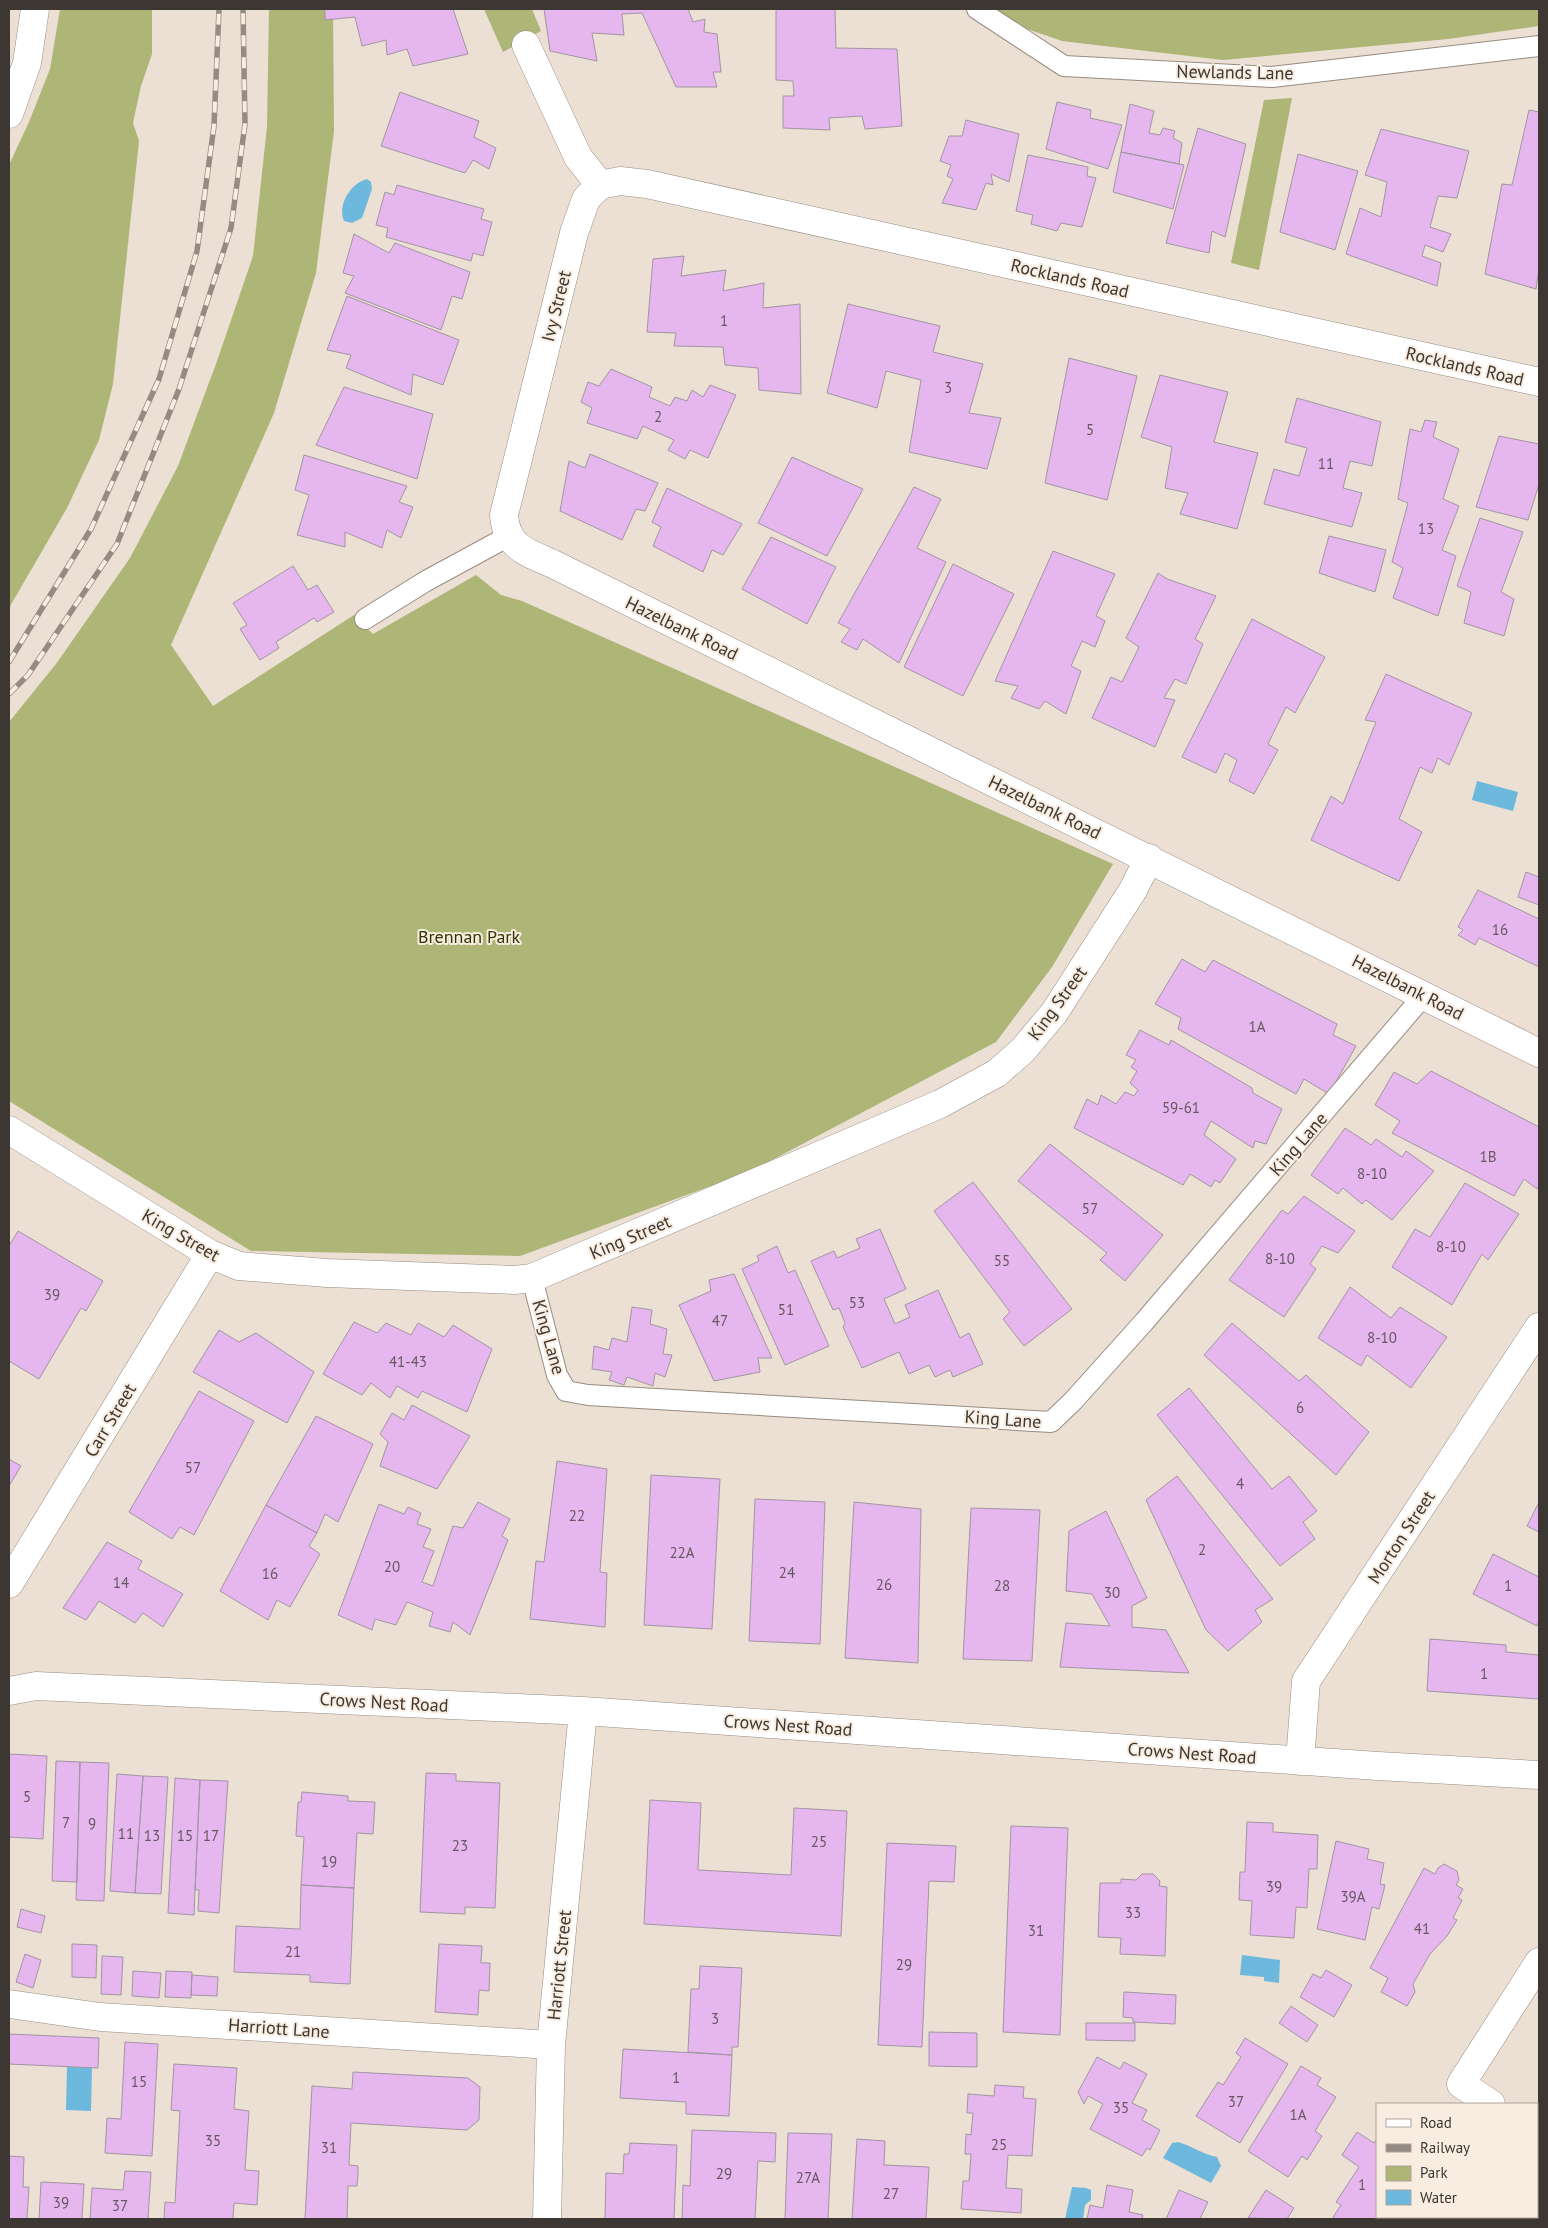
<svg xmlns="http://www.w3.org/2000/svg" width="1548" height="2228" viewBox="0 0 1548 2228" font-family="'PT Sans',sans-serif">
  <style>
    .green { fill: #adb577 }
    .water { fill: #6cb9dd }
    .building { fill: #e6b6ee; stroke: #a196a2 }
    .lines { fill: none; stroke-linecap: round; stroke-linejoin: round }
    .service-casing { stroke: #988c81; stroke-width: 22 }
    .minor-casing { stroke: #988c81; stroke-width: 29 }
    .service { stroke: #fff; stroke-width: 20 }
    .minor { stroke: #fff; stroke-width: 28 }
    .rail-casing { stroke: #948b83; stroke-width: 5.5 }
    .rail { stroke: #f9ece0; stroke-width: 4; stroke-dasharray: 11; stroke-linecap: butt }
    .labels { text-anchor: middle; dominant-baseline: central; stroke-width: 4; stroke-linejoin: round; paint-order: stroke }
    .number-label { font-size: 15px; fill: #665761 }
    .street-label { font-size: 18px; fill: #3c3732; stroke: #f9ece0 }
    .park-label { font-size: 18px; fill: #313500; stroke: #f9ece0 }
  </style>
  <rect width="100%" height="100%" fill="#ecdfd3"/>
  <path class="green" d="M60,9h92v45l-11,32 -8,37 6,18 -26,243 -14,56 -32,68 -58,100v-443l20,-43 21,-53z
    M269,9h64l1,122 -18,142 -42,140 -103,232 42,61 141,-91 19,19 103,-59 25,20 21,6 591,263 -61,103 -56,75 -247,130 -229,84 -269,-5 -242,-150v-379l47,-58 74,-106 48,-92 38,-102 37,-108 14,-129z
    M484,9h48l9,22 -38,21z
    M969,9h570v17l-91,13 -225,21 -161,-19z
    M1292,98l-33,172 -28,-7 33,-163z"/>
  <path class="water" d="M367,179l4,3 1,7 -10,29 -10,5 -8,-2c-7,-16 7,-38 23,-42z
    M1477,781l41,11 -5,19 -41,-11z
    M1242,1955l38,5 -1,23 -15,-2v-4l-24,-2z
    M67,2067h25l-1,44 -25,-1z
    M1178,2142c14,4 24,12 39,15l4,9 -10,17 -48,-25 9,-15z
    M1072,2187l14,1 5,2v10l-6,5 -2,14h-18z"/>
  <path class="building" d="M325,9h128l15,45 -55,12 -6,-17 -20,6 -1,-15 -24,6 -7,-29 -30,3z
    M544,9h144l5,13 12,-3 -1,13 13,2 4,38h-8l4,15h-41l-34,-74 -20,1 2,21 -32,-2 5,28 -47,-10z
    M776,9h59l1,39 61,1 5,77 -37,3 -3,-13 -33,2 1,12 -47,-2v-32h11l-1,-15 -17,-1z
    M400,92l79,29 -5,16 22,11 -7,21 -16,-9 -8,13 -84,-27z
    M1057,102l34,8 -1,8 32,7 -14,44 -62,-20z
    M1130,104l24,7 -5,22 11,2 3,-7 12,3 -2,7 9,5 -3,21 -58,-12z
    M1529,110l10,2v157l-3,20 -51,-15 17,-90 10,1z
    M966,120l53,14 -10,48 -18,-8 2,11 -7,-2 -10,27 -34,-7 11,-24 -6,-3 4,-11 -11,-4 9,-25h13z
    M1198,128l48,16 -21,93 -13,-6 -3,22 -43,-10z
    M1381,129l88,22 -12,47 -19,-2 -8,31 21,7 -8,18 -18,-7 -3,11 19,7 -4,23 -91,-32 14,-46 21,9 6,-35 -22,-7z
    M1121,152l63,13 -11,44 -60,-17z
    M1298,154l60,17 -23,79 -55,-18z
    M1028,155l60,12 -1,9 9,2 -14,49 -21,-4 -4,8 -26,-7 2,-9 -17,-4z
    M397,185l87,24 -3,10 11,3 -9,34 -10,-3 -2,8 -85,-24 2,-9 -12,-3 9,-33 9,3z
    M354,234l35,19 6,-10 75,29 -8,27 -10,-3 -11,34 -96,-37 9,-17 -11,-3z
    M684,256l-3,20 45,-6 -3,21 41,-8 -1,25 37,-4 1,90 -42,-4 -1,-22 -33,-3 -2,-18 -49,-1 2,-13 -29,-1 6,-73z
    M347,296l112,44 -16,45 -30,-11 -2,21 -65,-27 5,-13 -24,-5z
    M848,304l92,22 -7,26 50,12 -14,49 32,5 -14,51 -78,-17 12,-72 -35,-9 -9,37 -50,-15z
    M1069,358l68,18 -30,124 -62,-17z
    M611,369l41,18 -3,10 21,9 5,-9 12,4 5,-11 11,7 7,-12 26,10 -28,63 -18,-8 -5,9 -17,-9 6,-10 -31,-14 -6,13 -50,-16 5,-15 -11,-6 7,-20 11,4z
    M1160,375l68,17 -14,50 44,11 -21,76 -57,-15 8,-21 -23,-5 7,-41 -31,-10z
    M344,387l89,27 -16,65 -101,-34z
    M1297,398l84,24 -9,44 -22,-5 -7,27 19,5 -10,34 -88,-23 10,-35 25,7 8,-28 -22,-6z
    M1425,420l12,2 -4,15 26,12 -16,50 16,7 -17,44 14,6 -18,60 -45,-18 10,-30 -11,-6 16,-59 -10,-4 12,-70 11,3z
    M1499,436l40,8v40l-11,36 -52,-13z
    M590,454l68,29 -13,28 -9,-2 -14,31 -62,-29 9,-50 16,7z
    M304,455l103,31 -8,16 14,5 -12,31 -14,-8 -5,18 -37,-16v15l-48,-12 12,-40 -14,-5z
    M792,457l71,32 -36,67 -69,-33z
    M914,487l27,12 -24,49 29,14 -47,101 -36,-24 -6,11 -16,-8 9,-13 -12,-6z
    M667,488l75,36 -19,31 -11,-5 -9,22 -50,-26 8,-19 -9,-5z
    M1480,518l43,14 -22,60 13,7 -10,37 -40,-13 7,-31 -14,-6z
    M1329,536l57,14 -11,42 -56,-19z
    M771,537l65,30 -29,57 -65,-35z
    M1053,551l62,23 -19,42 9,5 -10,26 -13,-6 -11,25 10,5 -15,43 -21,-13 -6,8 -28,-11 7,-12 -23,-5z
    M953,564l61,30 -51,102 -59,-29z
    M293,566l15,24 9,-5 17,27 -17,10 -3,-4 -38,24 3,6 -19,12 -20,-31 7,-4 -14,-22z
    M1158,573l9,6 49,17 -21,43 8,5 -17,40 -11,-5 -11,19 11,2 -20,47 -63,-29 19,-41 11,5 17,-35 -13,-9z
    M1252,619l73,38 -30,56 -9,-6 -18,37 10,6 -24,44 -25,-13 8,-21 -12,-7 -9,20 -34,-16z
    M1386,674l86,39 -23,52 -11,-7 -6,15 -12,-6 -21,52 23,13 -23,49 -88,-41 20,-44 12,8 33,-82 -11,-2z
    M1526,872l13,5v28l-21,-8z
    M1478,890l61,29v48l-60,-29 -4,7 -17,-10 5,-5 -5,-3z
    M1182,959l23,13 8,-12 124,64 -4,11 23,11 -27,48 -25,-15 -8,15 -118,-65 3,-11 -26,-14z
    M1140,1030l29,15 2,-5 81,48 1,5 29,16 -16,35 -11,-3 -2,7 -42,-27 -7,14 32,24 -16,24 -5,-3 -4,7 -21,-13 -7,11 -109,-57 13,-29 11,6 3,-10 15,9 9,-12 9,4 4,-6 -8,-7 7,-12 -6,-4 5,-7 -10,-5z
    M1431,1071l108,56v58l-2,4 -13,-10 -10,17 -122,-63 8,-12 -25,-16 19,-33 23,12z
    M1345,1128l26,17 5,-6 26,18 4,-6 28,20 -42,49 -26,-20 -4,4 -19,-16 -5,6 -27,-19z
    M1050,1144l113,91 -38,46 -25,-21 7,-7 -89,-72z
    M973,1182l99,127 -48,37 -21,-27 7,-7 -76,-101z
    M1465,1183l54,31 -31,46 -6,-6 -30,51 -60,-38 23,-38 15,8z
    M1304,1196l51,35 -17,22 -16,-7 -12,18 6,5 -32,48 -55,-37 53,-70 6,4z
    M880,1229l26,60 -22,10 11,25 15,-7 -5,-12 33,-15 22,48 9,-5 14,31 -30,13 -3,-7 -15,7 -6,-12 -20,9 -10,-22 -37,16 -19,-41 2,-4 -6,-15 -6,2 -22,-49 23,-10 3,7 23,-10 -4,-9z
    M18,1231l85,50 -17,30 -5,-3 -42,71 -30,-18v-115z
    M777,1246l11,27 7,-3 34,76 -44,19 -43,-96 17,-8 -2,-5z
    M734,1274l38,84h-14l2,14 -46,9 -35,-76 32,-14 -2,-11z
    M1350,1287l41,31 9,-11 47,30 -36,51 -44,-33 -6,11 -43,-28z
    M632,1307l20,3 -2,14 17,5 -4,25 9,1 -7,22 -10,-4 -2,13 -26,-9 -3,8 -15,-5 3,-8 -20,-3 2,-23 15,4 3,-12 15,4z
    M354,1322l23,11 9,-10 25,12 7,-12 26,14 9,-12 39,24 -25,63 -45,-21 -4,7 -21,-12 -7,12 -19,-15 -9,12 -39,-21z
    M1232,1323l67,58 7,-6 63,57 -33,43 -132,-120z
    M219,1330l20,12 17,-9 58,39 -27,51 -94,-51z
    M1189,1388l83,101 17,-13 28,35 -14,11 12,17 -35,27 -123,-151z
    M199,1391l55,30 -60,114 -14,-8 -8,12 -43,-27z
    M412,1405l58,31 -33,53 -57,-23 8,-24 -8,-8 12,-21 12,7z
    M316,1416l57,28 -35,78 -13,-8 -8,19 -51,-28z
    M9,1459l12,7 -12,20z
    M557,1461l50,8 -7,103 7,1 -2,54 -75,-8 6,-58 8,1z
    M651,1475l69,4 -8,150 -68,-4z
    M1177,1476l96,123 -18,11 7,12 -34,29 -22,-21 -60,-130z
    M755,1499l70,3 -5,142 -71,-3z
    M478,1502l32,17 -8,17 6,4 -38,95 -17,-13 -3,10 -21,-6 4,-14 -26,-10 -11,23 -21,-6 -3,11 -34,-15 41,-111 25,10 4,-7 13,6 -4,11 14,5 -8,18 11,4 -12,31 11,4 20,-60 10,2z
    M854,1502l67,7 -3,154 -73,-5z
    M1539,1502v30l-12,-6z
    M266,1505l51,28 -8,13 11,8 -30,53 -13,-7 -9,20 -48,-29z
    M971,1508l69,2 -8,151 -69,-2z
    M1106,1511l41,87 -15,8v21l34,3 23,43 -129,-6 6,-44 44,3 -18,-32 -26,-3 3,-60z
    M107,1542l35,19 -4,8 45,25 -20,33 -20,-14 -8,10 -36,-22 -13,19 -23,-12z
    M1493,1554l46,23v44l-2,5 -64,-32z
    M1430,1639l76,6v7l33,3v44l-112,-8z
    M9,1754l38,2 -4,83 -34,-2z
    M56,1761l24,1 -3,120 -25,-1z
    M80,1762l29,1 -5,138 -28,-1z
    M426,1773l30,1v7l44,2 -5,125 -30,-1v7l-45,-2z
    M117,1774l26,2 -8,117 -25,-2z
    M143,1776l25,1 -7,117 -26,-1z
    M175,1778l25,2 -6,135 -26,-2z
    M200,1780l28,1 -9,132 -21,-2 1,-21h-4z
    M302,1792l46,4v5l27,1 -2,32 -16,-1 -3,55 -53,-3 3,-48 -8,-1 2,-34h3z
    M650,1800l51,3 -3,67 93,5 3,-67 53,3 -6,125 -197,-12z
    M1247,1822l26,1v9l45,3 -1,34h-8l-2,39 -11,-1 -2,31 -44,-3 2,-34 -13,-1 1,-28h5z
    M1011,1826l57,2 -8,207 -57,-3z
    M1336,1841l33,8 -2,10 17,4 -4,21 5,1 -6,24 -7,-2 -7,33 -48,-11z
    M887,1843l69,3 -2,36 -25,-1 -7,166 -44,-2z
    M1444,1864l13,7 2,9 -3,5 7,4 -5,9 4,2 -9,18 4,2 -10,16 -17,18 -17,30 2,8 -8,14 -26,-14 7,-14 -18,-10 54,-100 11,6 3,-6z
    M1142,1874h11l7,7 -1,5 8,1 -2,69 -45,-2 1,-16 -23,-1 2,-54h21v-4l15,1z
    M301,1885l53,3 -4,96 -40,-2v-7l-76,-3 2,-46 64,3z
    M21,1909l24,7 -4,17 -24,-6z
    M72,1944l25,1 -1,33 -24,-1z
    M439,1944l43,2 -1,17h9l-1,28 -10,-1 -1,25 -43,-3z
    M25,1954l16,6 -8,28 -17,-6z
    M102,1956l21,1 -2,38 -20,-1z
    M700,1966l42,2 -4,79h-6v8l-44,-3 3,-63h8z
    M1326,1970l26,15 -18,32 -34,-20 13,-23 8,4z
    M133,1971l28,2 -2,25 -27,-2z
    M166,1971l26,1 -1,26 -26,-1z
    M192,1975l26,2 -1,19 -26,-1z
    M1124,1992l52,3 -1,29 -42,-2v-4l-10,-1z
    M1291,2006l27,19 -11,17 -28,-19z
    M1086,2023h49v18l-49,-1z
    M929,2032l48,1v34l-48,-1z
    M9,2034l90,4 -1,30 -89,-4z
    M1245,2038l43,26 -48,79 -44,-27 22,-34 5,3 18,-28 -5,-4z
    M125,2042l33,2 -6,112 -47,-3 2,-35 14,1z
    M623,2049l109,6 -3,61 -43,-2v-12l-66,-4z
    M1097,2057l23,12 4,-7 23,12 -15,29 15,7 -5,10 18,10 -10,20 -3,-2 -5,8 -52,-27 13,-25 -15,-8 -4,8 -6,-12z
    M174,2064l63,4 -3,41 15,2 -4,59 14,1 -2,34 -23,-2 -1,16h-69l1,-17 10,1 5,-92 -9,-1z
    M1301,2066l20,12 -4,7 19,12 -21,34 7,5 -15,24 -5,-4 -14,21 -40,-26z
    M353,2072l115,6 12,9 -1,33 -12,10 -116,-7 -2,42 9,1v10l-1,10h-9l-1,33h-42l7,-133 40,3z
    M995,2085l29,2 -1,11 13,1 -4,57 -24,-1 -2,33 16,1 -1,24 -60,-4 2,-28h6l2,-27h-6l1,-20 5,1 2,-22h-6l1,-19 26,2z
    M692,2130l84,3 -1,29 -17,-1 -3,58h-73l1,-34 7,1z
    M1357,2132l17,11 3,-4v78h33l-1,2h-77l9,-14 -5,-3 23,-35 -17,-12z
    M788,2133l44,1 -4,85h-43z
    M857,2139l28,2 -1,24 45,2 -3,52h-74z
    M630,2143l47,2 -3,74h-69l1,-46 17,1 1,-20h5z
    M9,2156l15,1 -1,30h6l-2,32h-18z
    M125,2171l26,1 -3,47h-58l2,-31 31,2z
    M41,2182l43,2 -2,35h-43z
    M1107,2185l26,5 -4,22 14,3 -1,4h-55l3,-14 13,3z
    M1179,2190l29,12 -8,17h-34z
    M1266,2190l28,18 -7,11 -39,-1z"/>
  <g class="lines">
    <g class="service-casing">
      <path id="service" d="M977,9l87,57 208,11 267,-31
        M365,619l61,-38 83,-45
        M532,1278l25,97 9,16 22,4 463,27 22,-21 71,-79 281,-328"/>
    </g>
    <g class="minor-casing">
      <path id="minor" d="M526,45l52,112 22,28
        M9,114l18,-51 8,-54
        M600,185l-14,14 -12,34 -70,282c2,31 21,37 47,48l988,490
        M600,185l20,-4 27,3 892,198
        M9,1130l201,124 29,12 88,7 187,7 18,-2 408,-174 57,-31 26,-23 31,-37 79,-123 16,-32
        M9,1584l201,-330
        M9,1691l27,-5 547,25 795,55 161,9
        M1300,1761l6,-80 233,-354
        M9,2004l91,13 451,28
        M1491,2104l-30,-20 78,-122
        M1537,2134l2,2
        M547,2219l4,-174 32,-334"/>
    </g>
    <use href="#service" class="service"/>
    <use href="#minor" class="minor"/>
    <g class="rail-casing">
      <path id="rail" d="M9,662l82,-133 68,-150 38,-128 17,-125 5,-117
        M9,694l19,-19 89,-131 62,-155 52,-161 14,-104 -2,-115"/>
    </g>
    <use href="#rail" class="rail"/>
  </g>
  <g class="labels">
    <g class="number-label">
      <text x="724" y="320">1</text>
      <text x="948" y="387">3</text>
      <text x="658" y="416">2</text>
      <text x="1090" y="429">5</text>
      <text x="1326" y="463">11</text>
      <text x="1426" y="528">13</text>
      <text x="1500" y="929">16</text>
      <text x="1257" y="1026">1A</text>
      <text x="1181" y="1107">59-61</text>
      <text x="1488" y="1156">1B</text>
      <text x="1372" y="1173">8-10</text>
      <text x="1090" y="1208">57</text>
      <text x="1451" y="1246">8-10</text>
      <text x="1280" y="1258">8-10</text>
      <text x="1002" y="1260">55</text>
      <text x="52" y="1294">39</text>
      <text x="857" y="1302">53</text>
      <text x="786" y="1309">51</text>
      <text x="720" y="1320">47</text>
      <text x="1382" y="1337">8-10</text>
      <text x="408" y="1361">41-43</text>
      <text x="1300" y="1407">6</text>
      <text x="193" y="1467">57</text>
      <text x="1240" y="1483">4</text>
      <text x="577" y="1515">22</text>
      <text x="1202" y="1549">2</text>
      <text x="682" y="1552">22A</text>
      <text x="392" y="1566">20</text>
      <text x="787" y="1572">24</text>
      <text x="270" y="1573">16</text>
      <text x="121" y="1582">14</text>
      <text x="884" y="1584">26</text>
      <text x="1002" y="1585">28</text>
      <text x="1508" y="1585">1</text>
      <text x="1112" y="1592">30</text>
      <text x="1484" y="1673">1</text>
      <text x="27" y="1796">5</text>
      <text x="66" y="1822">7</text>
      <text x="92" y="1823">9</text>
      <text x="126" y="1833">11</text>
      <text x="152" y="1835">13</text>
      <text x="185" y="1835">15</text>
      <text x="211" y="1835">17</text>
      <text x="819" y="1841">25</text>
      <text x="460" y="1845">23</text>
      <text x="329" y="1861">19</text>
      <text x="1274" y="1886">39</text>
      <text x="1353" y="1896">39A</text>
      <text x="1133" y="1912">33</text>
      <text x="1422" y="1928">41</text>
      <text x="1036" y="1930">31</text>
      <text x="293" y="1951">21</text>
      <text x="904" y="1964">29</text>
      <text x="715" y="2018">3</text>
      <text x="676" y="2077">1</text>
      <text x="139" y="2081">15</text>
      <text x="1236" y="2101">37</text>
      <text x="1121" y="2107">35</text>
      <text x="1298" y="2114">1A</text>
      <text x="213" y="2140">35</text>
      <text x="999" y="2144">25</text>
      <text x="329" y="2147">31</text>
      <text x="724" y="2173">29</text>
      <text x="808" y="2177">27A</text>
      <text x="1362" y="2184">1</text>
      <text x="891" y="2193">27</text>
      <text x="61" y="2202">39</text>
      <text x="120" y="2205">37</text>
    </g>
    <g class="street-label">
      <text transform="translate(1235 72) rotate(1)">Newlands Lane</text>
      <text transform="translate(1070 278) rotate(13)">Rocklands Road</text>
      <text transform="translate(556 306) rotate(-76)">Ivy Street</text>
      <text transform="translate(1465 366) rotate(13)">Rocklands Road</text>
      <text transform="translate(682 628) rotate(26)">Hazelbank Road</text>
      <text transform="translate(1045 807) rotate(26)">Hazelbank Road</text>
      <text transform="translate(1408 987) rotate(27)">Hazelbank Road</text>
      <text transform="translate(1057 1003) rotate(-54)">King Street</text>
      <text transform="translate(1298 1144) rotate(-49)">King Lane</text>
      <text transform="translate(181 1235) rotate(30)">King Street</text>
      <text transform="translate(630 1237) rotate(-23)">King Street</text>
      <text transform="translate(549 1337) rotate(74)">King Lane</text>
      <text transform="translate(1003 1419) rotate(4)">King Lane</text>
      <text transform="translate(110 1420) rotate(-59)">Carr Street</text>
      <text transform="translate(1401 1537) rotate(-57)">Morton Street</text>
      <text transform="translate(384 1702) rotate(3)">Crows Nest Road</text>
      <text transform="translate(788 1725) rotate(4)">Crows Nest Road</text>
      <text transform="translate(1192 1753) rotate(4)">Crows Nest Road</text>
      <text transform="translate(559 1965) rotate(-84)">Harriott Street</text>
      <text transform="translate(279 2028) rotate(4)">Harriott Lane</text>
    </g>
    <g class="park-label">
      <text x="469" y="936">Brennan Park</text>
    </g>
  </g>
  <rect width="1548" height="2228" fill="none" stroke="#3c3732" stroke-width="20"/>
  <rect x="1376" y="2103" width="162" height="115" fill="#f9ece0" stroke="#ada49a"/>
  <rect x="1386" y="2119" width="25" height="8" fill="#ffffff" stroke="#ada49a"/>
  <text x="1420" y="2128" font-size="15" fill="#3c3732">Road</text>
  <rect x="1386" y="2144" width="25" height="8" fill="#948b83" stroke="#ada49a"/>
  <text x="1420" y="2153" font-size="15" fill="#3c3732">Railway</text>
  <rect x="1386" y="2166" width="25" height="15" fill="#adb577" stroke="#ada49a"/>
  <text x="1420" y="2178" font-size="15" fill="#3c3732">Park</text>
  <rect x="1386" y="2190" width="25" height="15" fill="#6cb9dd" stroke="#ada49a"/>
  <text x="1420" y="2203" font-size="15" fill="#3c3732">Water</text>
</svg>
